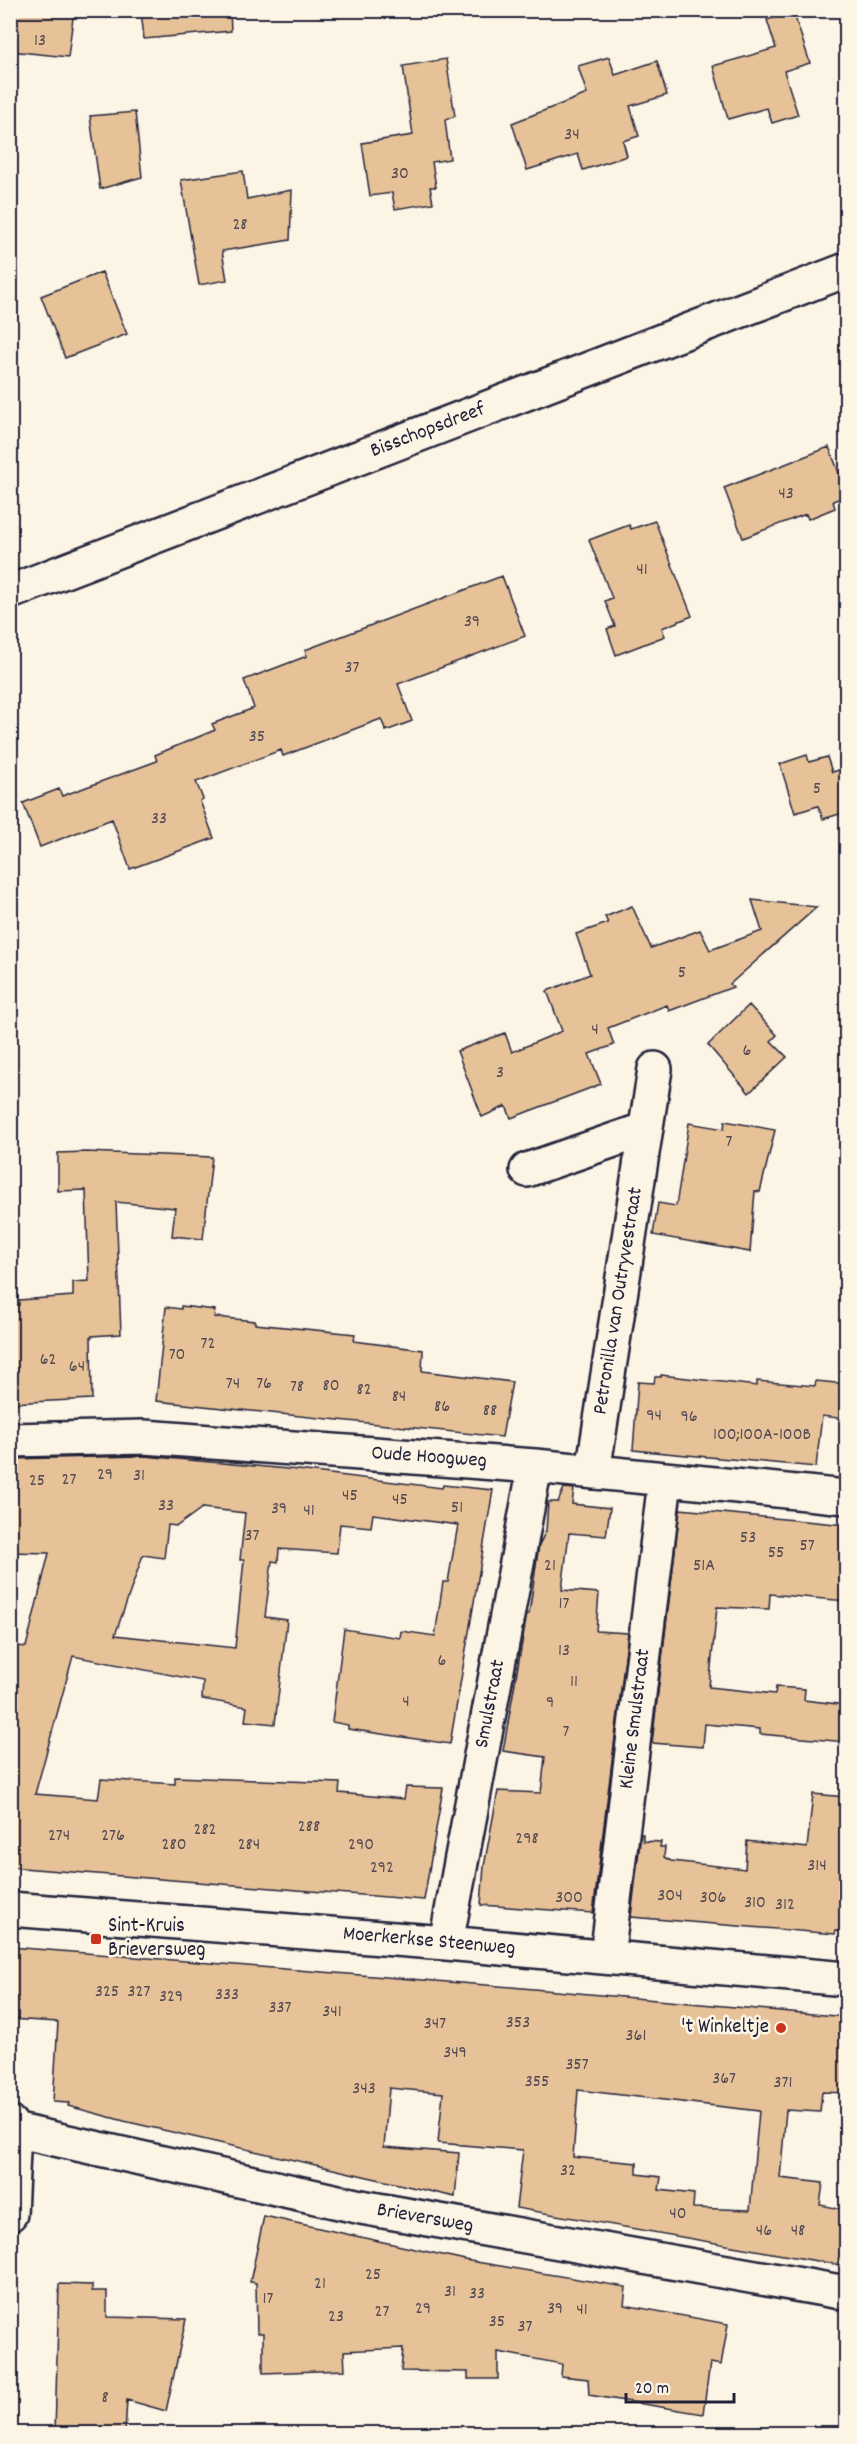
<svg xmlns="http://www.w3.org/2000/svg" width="857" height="2444" viewBox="0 0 857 2444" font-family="Dekko,sans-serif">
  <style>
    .building { fill: #e7c298; stroke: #22223b; stroke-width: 1.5; fill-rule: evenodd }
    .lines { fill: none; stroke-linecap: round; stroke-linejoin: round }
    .minor-casing { stroke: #22223b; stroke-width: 38 }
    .minor { stroke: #fcf5e5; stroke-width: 33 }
    .poi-dot { fill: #c8321e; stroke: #fcf5e5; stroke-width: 2 }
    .labels { text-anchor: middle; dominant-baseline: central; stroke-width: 5; stroke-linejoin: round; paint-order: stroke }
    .number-label { font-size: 18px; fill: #534a52 }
    .street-label { font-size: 21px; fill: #22223b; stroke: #fcf5e5 }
    .poi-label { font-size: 21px; fill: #22223b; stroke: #fcf5e5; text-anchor: start }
  </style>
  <rect width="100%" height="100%" fill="#fcf5e5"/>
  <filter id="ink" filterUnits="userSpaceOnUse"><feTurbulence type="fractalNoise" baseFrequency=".0167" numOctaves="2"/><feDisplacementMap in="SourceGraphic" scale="12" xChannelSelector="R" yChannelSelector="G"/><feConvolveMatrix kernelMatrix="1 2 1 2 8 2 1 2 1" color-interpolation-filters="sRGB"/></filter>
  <g filter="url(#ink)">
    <path class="building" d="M10,10h64l-6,47 -58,-6z
      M141,10h89l1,21 -87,8z
      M793,11l17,52 -26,8 14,44 -26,8 -5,-15 -39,11 -15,-53 63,-18 -9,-28z
      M609,57l6,18 42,-14 10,34 -37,11 9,30 -16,5 4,15 -44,14 -5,-16 -51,16 -15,-47 75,-29 -9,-28z
      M446,59l9,57 -10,4 5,39 -18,3 4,25h-6l3,16 -38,6 -3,-16 -22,3 -8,-53 51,-8 -10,-69z
      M135,112l7,65 -42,12 -10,-73z
      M243,171l4,28 45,-9 -2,50 -68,11 5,29 -28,5 -18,-105z
      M102,272l25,62 -62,24 -24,-62z
      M829,447l17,44v5l-13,5 2,7 -27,11 -2,-5 -63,24 -19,-50z
      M655,521l37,95 -30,12 3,8 -49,19 -9,-26 8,-3 -10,-25 7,-3 -23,-58 40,-15 2,4z
      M502,576l23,60 -127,48 14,37 -26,10 -5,-12 -98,37 -2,-6 -85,32 7,17 -3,2 14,37 -84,31 -18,-50 -72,28 -17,-44 36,-14 3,7 95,-35 -2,-6 60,-25 -3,-6 42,-16 -10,-28 63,-24 -2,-6z
      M807,755l2,7 18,-5 5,15 14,-4v44l-23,7 -5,-13 -23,7 -15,-49z
      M752,900l65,7 -87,77 3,3 -64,24 -2,-6 -59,23 6,17 -25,9 12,30 -90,34 -5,-12 -24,11 -25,-66 48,-18 7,19 50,-21 -15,-40 43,-17 -14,-40 32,-11 -3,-6 27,-11 19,42 49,-18 10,20 52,-19z
      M749,1005l28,30 -6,6 16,16 -38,36 -41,-48z
      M725,1121l50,9 -15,62 -5,-1 -5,61 -97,-17 5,-32 18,3 13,-83 35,6z
      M86,1152l126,5 -9,82 -31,-3 3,-28 -59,-6 5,132 -30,2 1,63 -82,4v-98h9v-5l54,-4v-14l16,-1 -3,-91 -28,1v-38z
      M181,1306l34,4 -1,7 41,4v3l100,10 -1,7 69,9 -1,21 90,11 -10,55 -346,-36 10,-94 15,2z
      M661,1375l96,11v-5l58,5 1,-5 30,3v35l-24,-3 -6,51 -183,-17 5,-68 16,1 1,-6h6z
      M144,1456l154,14 144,18 1,-3 50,5 -43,254 -102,-15v-4l-16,-3 12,-93 56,9 1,-7 34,5 8,-54h5l10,-57 -85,-11 -2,13 -31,-3 -3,29 -58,-4 -1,13 -6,-1 -7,56 22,3 -12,104 -30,-3 2,-14 -45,-8 1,-18 -130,-25 -38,138 63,5 3,-20 74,5v-7l165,6 -1,10 65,6 2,-12 37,1 -19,112 -414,-33v-222l16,2 23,-94 -39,-1v-93zM202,1508l43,5 -5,47h4l-9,88 -120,-13 28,-80 21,3 4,-33 9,1z
      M564,1488l10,1 -2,15 38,4 -4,28 -37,-3 -7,57 37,3 -3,38 32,2 -35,280 -112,-8 3,-39 14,-75 43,2 4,-36 -42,-6 24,-137h2l10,-69 7,-14 2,-29h10z
      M680,1509l166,16v76l-76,-7 -1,15 -52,-2 -8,80 66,7 1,-7 29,2 -1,11 42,5v37l-86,-8v-5l-55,-5 -2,23 -51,-4z
      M813,1794l33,3v135l-10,-1 -1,3 -204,-17 10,-83h2v7l18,1 -1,5h5l-1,10 7,4 74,8 2,-28 60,7z
      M10,1947l501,40 335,30v76l-24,-1 -2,20 -34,-2 -6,68 43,5 -3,22 26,5 -6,55 -324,-57 7,-58 -85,-7 5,-50 -54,-5 -5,59 75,6 -4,44 -331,-76 -56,-15 1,-3 -16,-1 5,-80 -48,-3zM578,2090l181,21 -9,99 -57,-2 1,-14 -35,-4 2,-13 -24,-3v-11l-64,-6z
      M264,2216l206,45 156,26 -2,18 104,19 -7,41 -11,-2 -7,51 -114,-19 -1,-16 -27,-3 1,-12 -64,-12v27h-30v-7l-67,-1 2,-23 -59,3 1,19 -82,3v-40h-6l-1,-50 -6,-1z
      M59,2284l33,1v6h15v26l79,2 -20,92 -39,-11 -2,33h-70z"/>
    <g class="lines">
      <g class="minor-casing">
        <path id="minor" d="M10,592l836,-322
          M527,1170l119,-41
          M10,1440l134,-3 391,29 311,31
          M593,1472l62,-403
          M10,1909l436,34 400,36
          M446,1943l89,-477
          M607,1957l58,-476
          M10,2123l4,7 347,77 485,86
          M10,2214l4,-84"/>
      </g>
      <use href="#minor" class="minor"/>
    </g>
  </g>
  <g class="poi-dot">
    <rect x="90" y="1933" width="12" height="12" rx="3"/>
    <circle cx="781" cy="2028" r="6"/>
  </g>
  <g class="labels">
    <g class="number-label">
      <text x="40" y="41">13</text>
      <text x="572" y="135">34</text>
      <text x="400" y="174">30</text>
      <text x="240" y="225">28</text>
      <text x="786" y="494">43</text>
      <text x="642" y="570">41</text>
      <text x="472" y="622">39</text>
      <text x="352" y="668">37</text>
      <text x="257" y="737">35</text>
      <text x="817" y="789">5</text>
      <text x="159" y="819">33</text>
      <text x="682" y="973">5</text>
      <text x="595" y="1030">4</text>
      <text x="747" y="1051">6</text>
      <text x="500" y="1073">3</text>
      <text x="729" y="1142">7</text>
      <text x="208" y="1344">72</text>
      <text x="177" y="1355">70</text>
      <text x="48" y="1360">62</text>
      <text x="77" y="1367">64</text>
      <text x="233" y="1384">74</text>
      <text x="264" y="1384">76</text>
      <text x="331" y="1386">80</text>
      <text x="297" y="1387">78</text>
      <text x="364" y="1390">82</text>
      <text x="399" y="1397">84</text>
      <text x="442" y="1407">86</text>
      <text x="490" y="1411">88</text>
      <text x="654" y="1416">94</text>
      <text x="689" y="1417">96</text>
      <text x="762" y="1435">100;100A-100B</text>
      <text x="105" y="1475">29</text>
      <text x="139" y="1476">31</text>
      <text x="69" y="1480">27</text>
      <text x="37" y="1481">25</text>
      <text x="350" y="1496">45</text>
      <text x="400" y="1500">45</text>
      <text x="166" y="1506">33</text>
      <text x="457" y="1508">51</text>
      <text x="279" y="1509">39</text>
      <text x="309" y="1511">41</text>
      <text x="252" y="1536">37</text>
      <text x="748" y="1538">53</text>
      <text x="807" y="1546">57</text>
      <text x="776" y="1553">55</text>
      <text x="550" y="1566">21</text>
      <text x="704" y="1566">51A</text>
      <text x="564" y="1604">17</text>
      <text x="564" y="1651">13</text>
      <text x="442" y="1661">6</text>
      <text x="574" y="1682">11</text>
      <text x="406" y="1702">4</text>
      <text x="550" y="1703">9</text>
      <text x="566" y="1732">7</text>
      <text x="309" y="1827">288</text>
      <text x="205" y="1830">282</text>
      <text x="59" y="1836">274</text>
      <text x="113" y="1836">276</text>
      <text x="527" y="1839">298</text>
      <text x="174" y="1845">280</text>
      <text x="249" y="1845">284</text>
      <text x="361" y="1845">290</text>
      <text x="817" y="1866">314</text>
      <text x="382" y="1868">292</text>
      <text x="670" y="1896">304</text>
      <text x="569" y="1898">300</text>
      <text x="713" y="1898">306</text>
      <text x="755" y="1903">310</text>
      <text x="785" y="1905">312</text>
      <text x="107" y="1992">325</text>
      <text x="139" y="1992">327</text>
      <text x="227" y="1995">333</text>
      <text x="171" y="1997">329</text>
      <text x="280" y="2008">337</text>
      <text x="332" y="2012">341</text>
      <text x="518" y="2023">353</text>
      <text x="435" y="2024">347</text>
      <text x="636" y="2036">361</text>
      <text x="455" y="2053">349</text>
      <text x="577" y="2065">357</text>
      <text x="724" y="2079">367</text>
      <text x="537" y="2082">355</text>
      <text x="783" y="2083">371</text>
      <text x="364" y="2089">343</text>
      <text x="568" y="2171">32</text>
      <text x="678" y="2214">40</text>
      <text x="764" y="2231">46</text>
      <text x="798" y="2231">48</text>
      <text x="373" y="2275">25</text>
      <text x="320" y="2284">21</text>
      <text x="450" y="2292">31</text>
      <text x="477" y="2294">33</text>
      <text x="268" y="2299">17</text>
      <text x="423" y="2309">29</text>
      <text x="555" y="2309">39</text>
      <text x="582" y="2310">41</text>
      <text x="382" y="2312">27</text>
      <text x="336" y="2317">23</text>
      <text x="497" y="2322">35</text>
      <text x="525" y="2327">37</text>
      <text x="105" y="2398">8</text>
    </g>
    <g class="street-label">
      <text transform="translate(428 431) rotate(-21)">Bisschopsdreef</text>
      <text transform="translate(619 1301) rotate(-81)">Petronilla van Outryvestraat</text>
      <text transform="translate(429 1458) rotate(4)">Oude Hoogweg</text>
      <text transform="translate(491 1704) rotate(-79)">Smulstraat</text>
      <text transform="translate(636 1719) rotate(-83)">Kleine Smulstraat</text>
      <text transform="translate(429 1942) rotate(5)">Moerkerkse Steenweg</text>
      <text transform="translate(425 2219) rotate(10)">Brieversweg</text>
    </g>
    <g class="poi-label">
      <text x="108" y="1927">Sint-Kruis<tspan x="108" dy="24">Brieversweg</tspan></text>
      <text x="769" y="2028" text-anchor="end">'t Winkeltje</text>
    </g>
  </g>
  <rect width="857" height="2444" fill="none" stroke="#fcf5e5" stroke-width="36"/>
  <rect x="18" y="18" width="821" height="2408" fill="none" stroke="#22223b" stroke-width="2" filter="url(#ink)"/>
  <path d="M626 2393v9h108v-9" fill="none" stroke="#22223b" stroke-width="3"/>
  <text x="635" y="2393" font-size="18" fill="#22223b" stroke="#fcf5e5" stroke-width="4.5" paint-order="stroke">20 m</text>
</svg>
